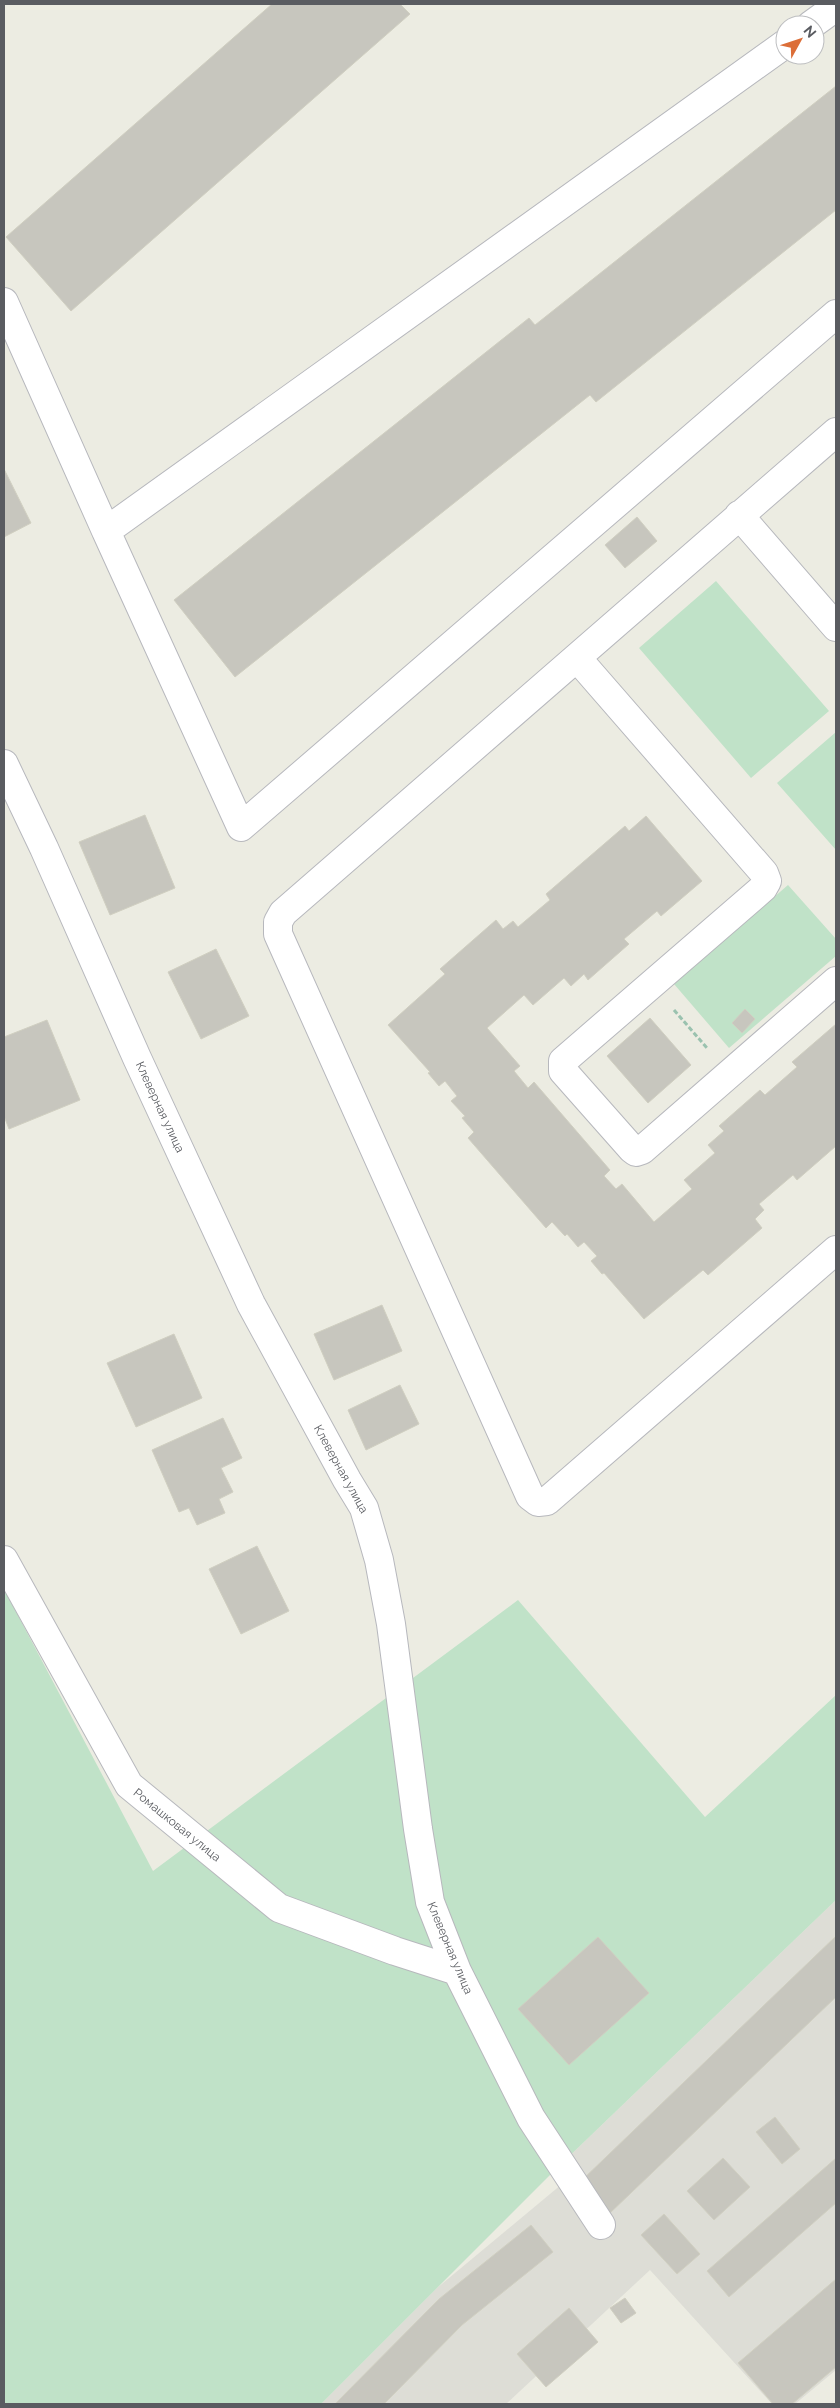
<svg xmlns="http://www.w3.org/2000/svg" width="840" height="2408" viewBox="0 0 840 2408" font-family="Raleway,sans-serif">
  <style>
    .industrial { fill: #ddddd6 }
    .green { fill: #c0e2c8 }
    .building { fill: #c7c6be; stroke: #d0cfc1 }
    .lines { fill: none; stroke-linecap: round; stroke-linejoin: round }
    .minor-casing { stroke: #b7b8bd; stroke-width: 30 }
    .path { stroke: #9ac2af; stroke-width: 3; stroke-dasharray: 5 2.5; stroke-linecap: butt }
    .minor { stroke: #fff; stroke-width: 28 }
    .labels { text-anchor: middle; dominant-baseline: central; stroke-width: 5; stroke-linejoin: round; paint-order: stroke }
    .street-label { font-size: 12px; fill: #5a5c61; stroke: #fff }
  </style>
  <rect width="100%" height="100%" fill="#ecece2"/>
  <path class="industrial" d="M836,1900v470l-41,34h-23l-122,-134 -144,134h-185l116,-116 131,-109 -10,-12z"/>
  <path class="green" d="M716,581l113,130 -78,67 -112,-130z
    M836,732v118l-59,-67z
    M788,885l48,54v17l-107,92 -55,-64z
    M4,1589l149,282 365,-271 187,217 131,-122v205l-278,267 -237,237h-317z"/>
  <path class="building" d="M272,4h128l10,10 -339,297 -65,-74z
    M836,86v124l-240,192 -6,-7 -355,282 -61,-77 355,-282 6,7z
    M4,469l27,54 -27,14z
    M637,517l20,24 -32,27 -20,-23z
    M145,815l30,73 -65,27 -31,-73z
    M646,816l56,65 -41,35 -4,-5 -33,28 5,5 -41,36 -4,-6 -13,12 -7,-8 -31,27 -9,-10 -37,33 33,38 -6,5 14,17 6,-6 76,88 -6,6 12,13 6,-5 32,38 38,-33 -8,-9 31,-27 -7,-8 16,-14 -5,-5 41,-36 5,5 32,-28 -5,-5 44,-38v122l-39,34 -4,-5 -34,29 5,6 -9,9 7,9 -54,47 -5,-5 -59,49 -40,-46 -2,1 -11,-13 6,-5 -13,-14 -6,5 -11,-13 -2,2 -13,-14 -6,6 -78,-90 6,-6 -12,-14 3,-2 -14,-15 6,-5 -12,-15 -6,5 -11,-13 2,-1 -42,-47 57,-51 -5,-5 56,-49 7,9 10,-8 5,6 32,-27 -4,-6 79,-68 4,5z
    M216,949l33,67 -48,23 -33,-67z
    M745,1009l10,10 -13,14 -10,-10z
    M650,1018l41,47 -43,38 -41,-47z
    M47,1020l33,80 -71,29 -5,-13v-79z
    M382,1305l20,46 -68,29 -20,-46z
    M174,1334l28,64 -66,29 -29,-64z
    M400,1385l19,39 -53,26 -18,-40z
    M223,1418l19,40 -21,10 12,24 -14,7 6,14 -28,12 -8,-17 -10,4 -27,-62z
    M257,1546l32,65 -48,23 -32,-65z
    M836,1936v61l-227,217 -29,-32z
    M598,1937l51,56 -80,72 -51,-56z
    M775,2117l25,32 -18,15 -26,-32z
    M723,2158l27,29 -36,33 -27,-29z
    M836,2158v45l-107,94 -22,-26z
    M664,2214l36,40 -23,20 -36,-39z
    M531,2225l22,27 -91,73 -78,79h-49l104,-105z
    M836,2279v88l-44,37h-19l-35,-41z
    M625,2298l11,15 -15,10 -11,-15z
    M569,2308l29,34 -52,45 -29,-33z"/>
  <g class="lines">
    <g class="minor-casing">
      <path id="minor" d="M811,25l25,-18
        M785,44l-679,487 135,296 595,-513
        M4,302l102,229
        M836,432l-553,481 -5,9v12l252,562 8,6 9,-1 289,-251
        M739,515l97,112
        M577,658l187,215 3,8 -4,7 -200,173v10l69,78 4,3 6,-2 194,-169
        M4,764l40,84 93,210 114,246 96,176 17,28 15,52 12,64 27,205 12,73 27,69 74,147 70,107
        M4,1560l125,225 150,123 116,43 62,20"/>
    </g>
    <path class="path" d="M674,1010l33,38"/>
    <use href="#minor" class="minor"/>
  </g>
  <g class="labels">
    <g class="street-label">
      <text transform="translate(160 1107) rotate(65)">Клеверная улица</text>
      <text transform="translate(341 1469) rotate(61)">Клеверная улица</text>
      <text transform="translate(177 1825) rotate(39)">Ромашковая улица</text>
      <text transform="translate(450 1948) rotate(67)">Клеверная улица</text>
    </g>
  </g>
  <rect width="840" height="2408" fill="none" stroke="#5a5c61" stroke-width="10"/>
  <g transform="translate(800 40) rotate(50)"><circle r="24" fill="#ffffff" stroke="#bdbec0"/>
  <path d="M0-4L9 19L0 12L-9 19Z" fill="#dc6e38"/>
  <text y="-8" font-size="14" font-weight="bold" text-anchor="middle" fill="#5a5c61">N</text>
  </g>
</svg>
